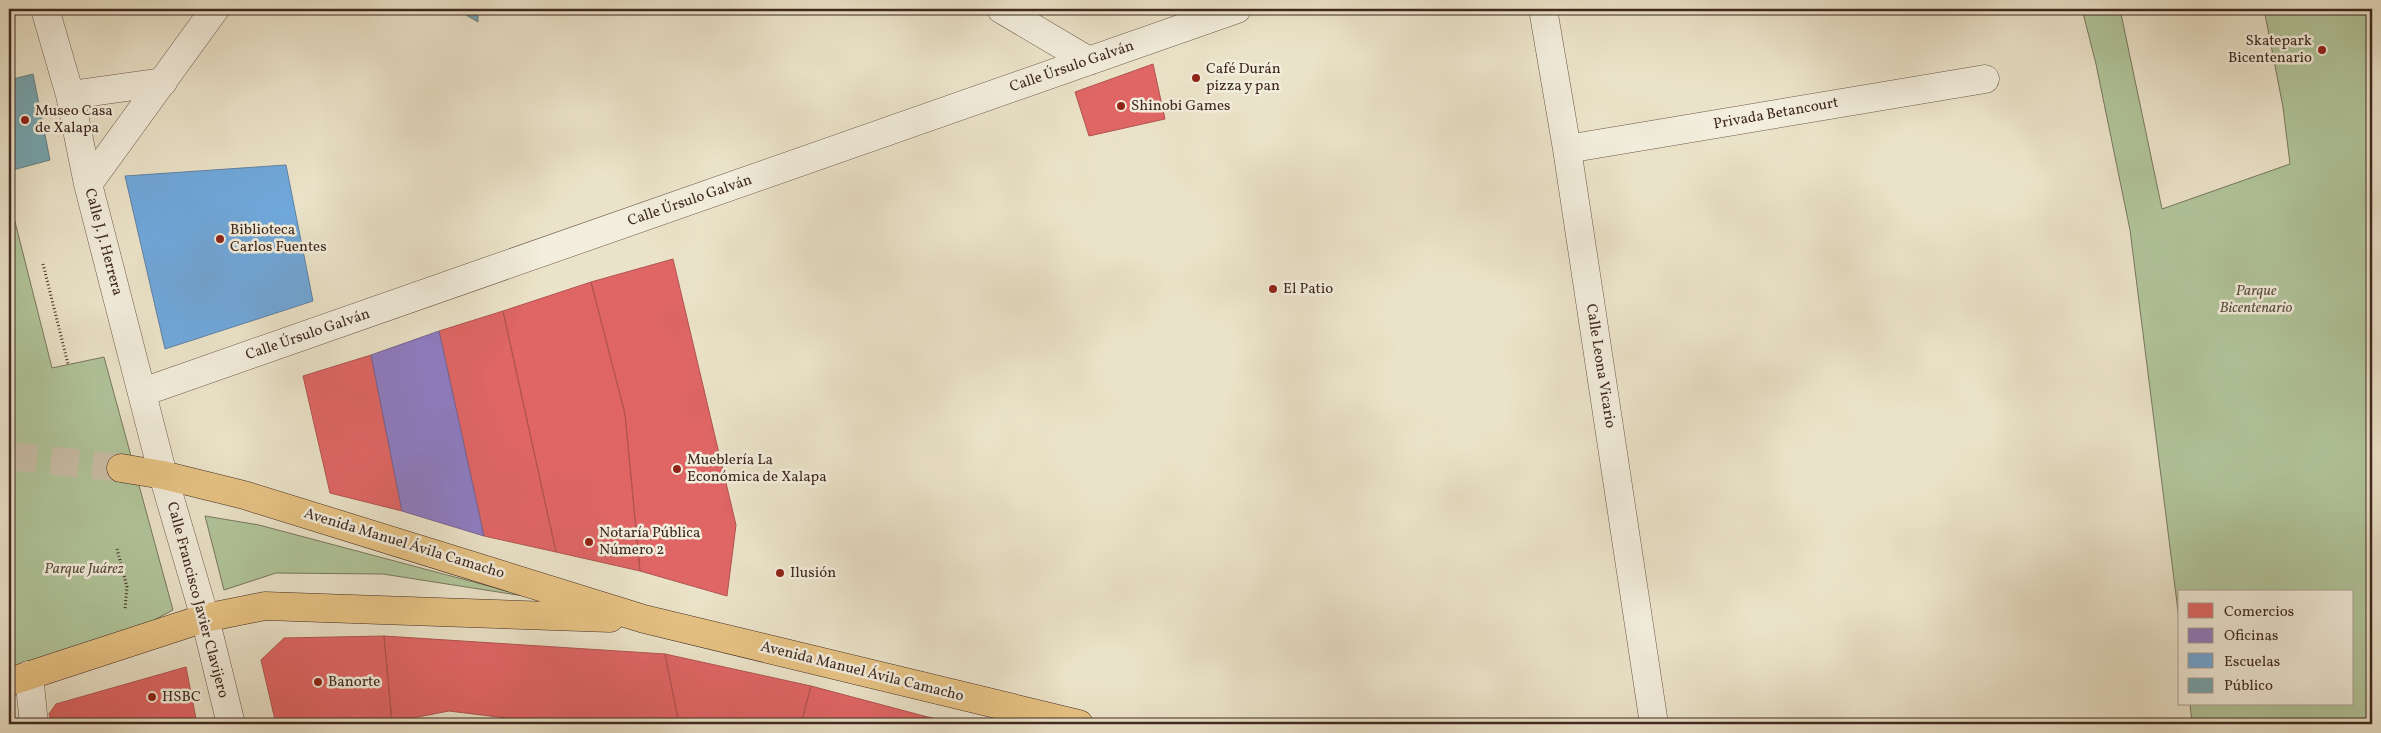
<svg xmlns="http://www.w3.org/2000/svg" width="2381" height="733" viewBox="0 0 2381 733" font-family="Vollkorn,serif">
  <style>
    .green { fill: #b1c59b; stroke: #78775e }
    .shops { fill: #e06666; stroke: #b05451 }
    .offices { fill: #8e7cc3; stroke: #776392 }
    .schools { fill: #6fa8dc; stroke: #6182a4 }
    .public { fill: #76a5af; stroke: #668084 }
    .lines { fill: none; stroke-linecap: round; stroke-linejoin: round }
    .major-tunnel { stroke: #c9bea7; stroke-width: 28; stroke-dasharray: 28 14; stroke-linecap: butt }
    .minor-casing { stroke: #6b584a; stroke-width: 29 }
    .major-casing { stroke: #402920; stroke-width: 29 }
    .path { stroke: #402920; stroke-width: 3; stroke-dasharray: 1 2.5; stroke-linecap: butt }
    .minor { stroke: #f2eddc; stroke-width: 28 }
    .major { stroke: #e6c284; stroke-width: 28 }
    .poi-dot { fill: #8f2418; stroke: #f2eddc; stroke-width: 2 }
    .labels { text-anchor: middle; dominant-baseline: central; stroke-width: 5; stroke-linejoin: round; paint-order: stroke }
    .poi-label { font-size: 15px; fill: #402920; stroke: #f2eddc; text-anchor: start }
    .street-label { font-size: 15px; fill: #402920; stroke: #f2eddc }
    .park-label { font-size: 15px; font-style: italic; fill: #5c503f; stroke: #f2eddc }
  </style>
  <rect width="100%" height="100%" fill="#ebe3c9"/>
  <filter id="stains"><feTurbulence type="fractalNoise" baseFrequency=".004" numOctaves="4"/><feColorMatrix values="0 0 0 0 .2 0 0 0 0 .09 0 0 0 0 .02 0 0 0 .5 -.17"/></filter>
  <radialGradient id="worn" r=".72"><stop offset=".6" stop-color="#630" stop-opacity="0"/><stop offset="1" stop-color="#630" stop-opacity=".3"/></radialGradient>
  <path class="green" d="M2082,9h38l42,200 128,-45 -7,-57 -19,-98h108v715h-180l-2,-20h162v-112h-172v35l-50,-397 -34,-166z
    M9,198l43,170 52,-11 69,253 -51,27 -113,34z
    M205,516l54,9 271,72 -147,-23 -107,-1 -52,17z"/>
  <path class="shops" d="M1153,64l12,55 -76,17 -14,-44z
    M673,259l63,266 -9,71 -87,-25 -15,-157 -34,-132z
    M591,282l34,132 15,157 -84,-19 -53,-241z
    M503,311l53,241 -72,-16 -45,-205z
    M371,355l31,156 -72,-18 -27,-117z
    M384,636l8,86 -10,2h-106l-15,-64 23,-22z
    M384,636l281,18 14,70h-124l-106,-13 -57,11z
    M665,654l146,32 -10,38h-122z
    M186,667l11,57h-145l-3,-10 7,-10z
    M811,686l113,30 -2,8h-121z
    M924,716l34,8h-36z"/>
  <path class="offices" d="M439,331l45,205 -82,-25 -31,-156z"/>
  <path class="schools" d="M286,165l27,136 -148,48 -40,-173z"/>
  <path class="public" d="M456,9h22v13z
    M33,74l17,86 -41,11v-91z
    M21,718v6h-12v-2z"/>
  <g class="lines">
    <path class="major-tunnel" d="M9,456l112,12"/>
    <g class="minor-casing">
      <path id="minor" d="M45,9l25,86 18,89 75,291 42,143 26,106
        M1001,9l88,52
        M1543,9l24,140 87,575
        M70,95l93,-13
        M1567,149l418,-70
        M88,184l127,-175
        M143,392l1094,-383
        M29,675l5,49"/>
    </g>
    <g class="major-casing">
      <path id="major" d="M121,468l42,7 81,20 400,124 435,105
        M9,682l196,-64 60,-12 345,12"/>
    </g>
    <path class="path" d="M43,264l25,100
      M117,549l10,38 -2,22"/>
    <use href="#minor" class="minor"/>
    <use href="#major" class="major"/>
  </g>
  <g class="poi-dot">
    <circle cx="2322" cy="50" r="5"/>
    <circle cx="1196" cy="78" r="5"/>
    <circle cx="1121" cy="106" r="5"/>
    <circle cx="25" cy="120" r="5"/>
    <circle cx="220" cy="239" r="5"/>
    <circle cx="1273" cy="289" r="5"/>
    <circle cx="677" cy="469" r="5"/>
    <circle cx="589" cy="542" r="5"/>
    <circle cx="780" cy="573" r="5"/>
    <circle cx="318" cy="682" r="5"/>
    <circle cx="152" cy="697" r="5"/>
  </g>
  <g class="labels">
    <g class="poi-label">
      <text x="2312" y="41" text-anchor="end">Skatepark<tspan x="2312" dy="17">Bicentenario</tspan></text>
      <text x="1206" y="69">Café Durán<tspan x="1206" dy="17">pizza y pan</tspan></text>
      <text x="1131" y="106">Shinobi Games</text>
      <text x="35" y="111">Museo Casa<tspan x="35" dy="17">de Xalapa</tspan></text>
      <text x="230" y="230">Biblioteca<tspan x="230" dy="17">Carlos Fuentes</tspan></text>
      <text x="1283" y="289">El Patio</text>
      <text x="687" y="460">Mueblería La<tspan x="687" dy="17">Económica de Xalapa</tspan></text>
      <text x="599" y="533">Notaría Pública<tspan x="599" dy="17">Número 2</tspan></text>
      <text x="790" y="573">Ilusión</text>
      <text x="328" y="682">Banorte</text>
      <text x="162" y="697">HSBC</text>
    </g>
    <g class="street-label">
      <text transform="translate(1072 67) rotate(-19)">Calle Úrsulo Galván</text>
      <text transform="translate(1776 114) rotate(-10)">Privada Betancourt</text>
      <text transform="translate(690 201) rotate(-19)">Calle Úrsulo Galván</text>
      <text transform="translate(103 242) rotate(75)">Calle J. J. Herrera</text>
      <text transform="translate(308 335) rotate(-19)">Calle Úrsulo Galván</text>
      <text transform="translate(1600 366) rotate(81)">Calle Leona Vicario</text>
      <text transform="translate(404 544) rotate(17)">Avenida Manuel Ávila Camacho</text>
      <text transform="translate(197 600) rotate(75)">Calle Francisco Javier Clavijero</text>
      <text transform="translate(862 672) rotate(14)">Avenida Manuel Ávila Camacho</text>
    </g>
    <g class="park-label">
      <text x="2256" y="291">Parque<tspan x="2256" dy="17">Bicentenario</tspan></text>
      <text x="84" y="569">Parque Juárez</text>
    </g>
  </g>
  <rect width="2381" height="733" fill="none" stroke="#ebe3c9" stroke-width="30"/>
  <rect x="10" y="10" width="2361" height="713" fill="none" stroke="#402920" stroke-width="2.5"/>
  <rect x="15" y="15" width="2351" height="703" fill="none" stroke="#402920"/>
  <rect x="2178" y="590" width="175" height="115" fill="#f2eddc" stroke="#ab9f91"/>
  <rect x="2188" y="603" width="25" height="15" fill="#e06666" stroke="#ab9f91"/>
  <text x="2224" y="616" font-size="15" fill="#402920">Comercios</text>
  <rect x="2188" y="628" width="25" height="15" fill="#8e7cc3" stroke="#ab9f91"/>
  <text x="2224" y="640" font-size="15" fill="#402920">Oficinas</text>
  <rect x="2188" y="653" width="25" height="15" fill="#6fa8dc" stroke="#ab9f91"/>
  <text x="2224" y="666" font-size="15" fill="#402920">Escuelas</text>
  <rect x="2188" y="678" width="25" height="15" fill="#76a5af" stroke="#ab9f91"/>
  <text x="2224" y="690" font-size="15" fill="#402920">Público</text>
  <rect width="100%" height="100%" filter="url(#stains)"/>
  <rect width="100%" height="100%" fill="url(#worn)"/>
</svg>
